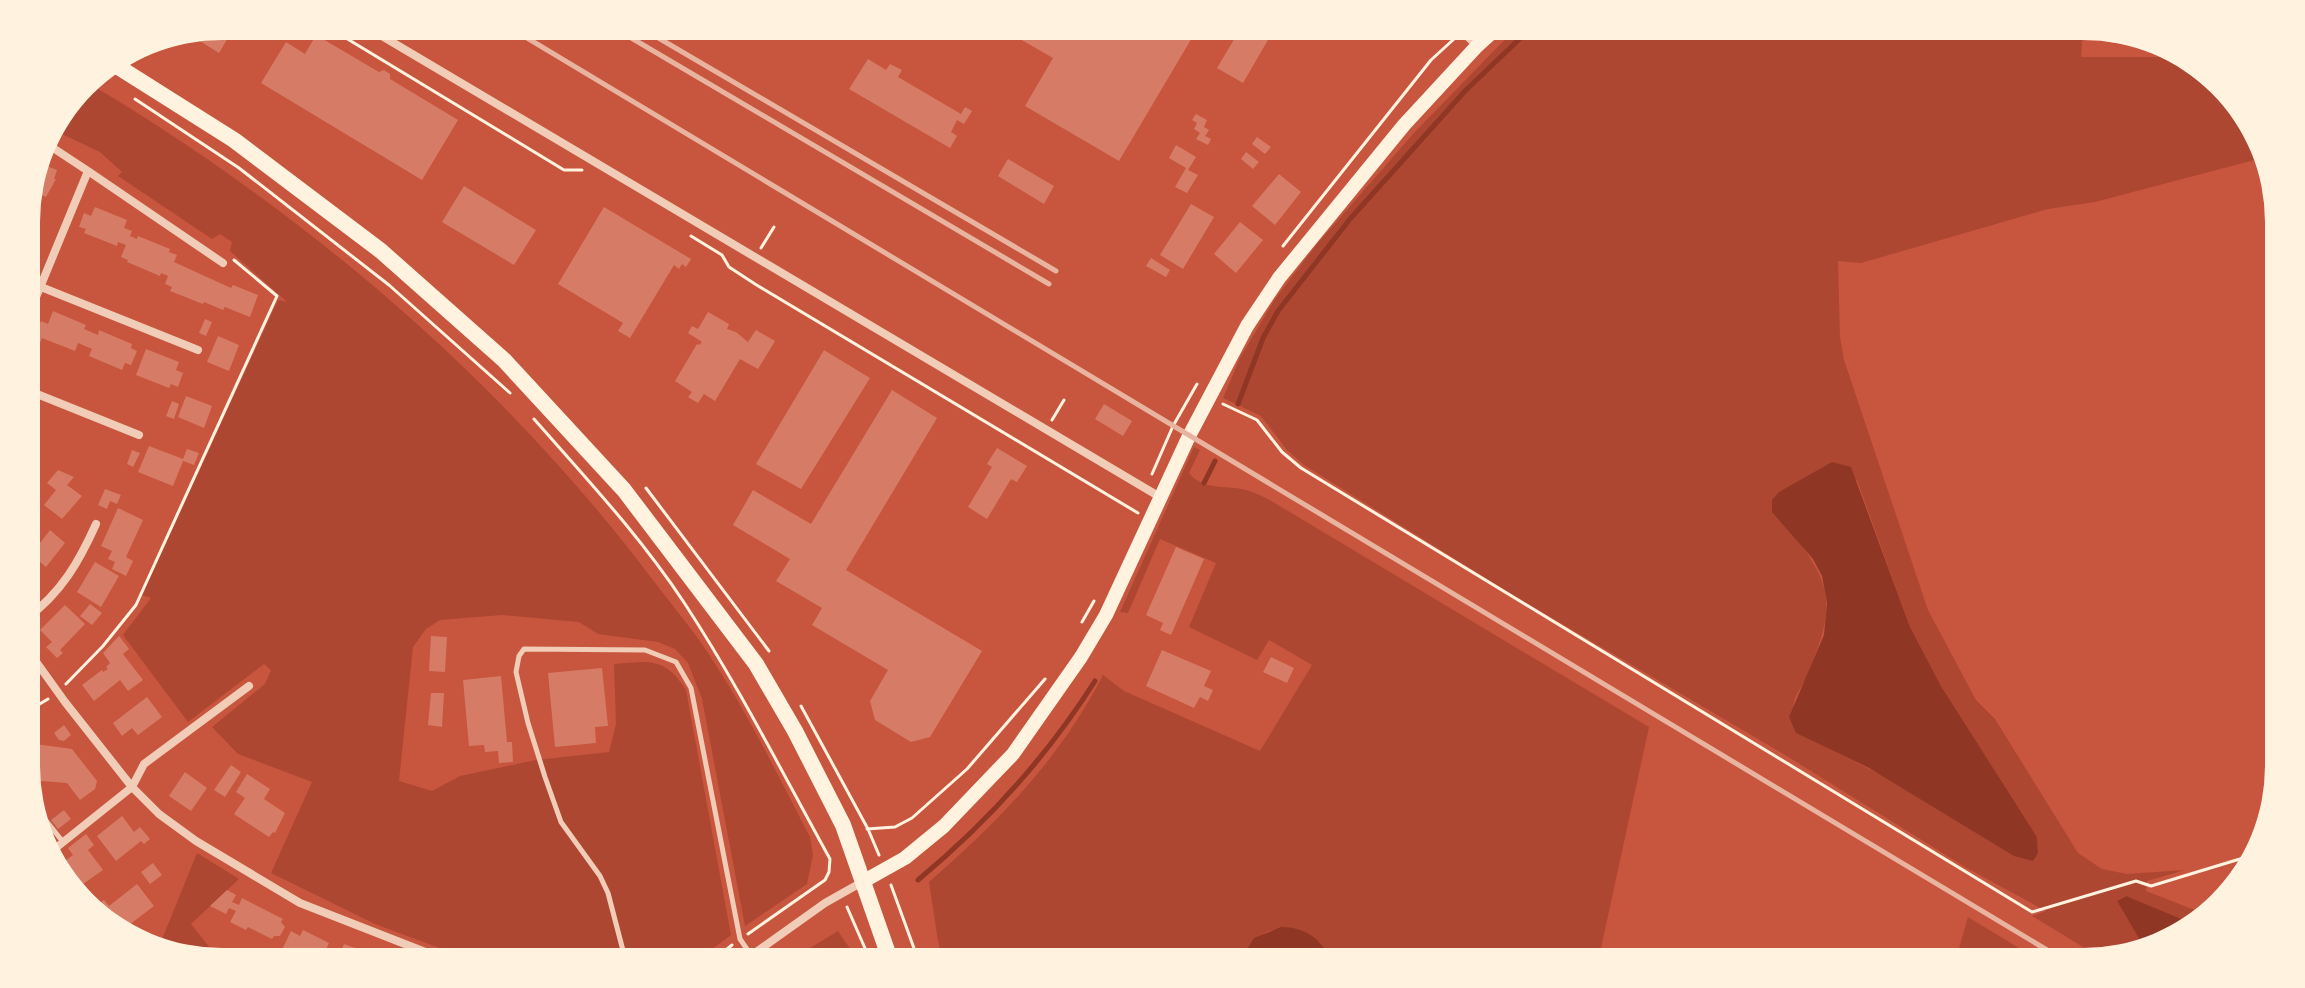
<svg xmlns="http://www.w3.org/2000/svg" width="2305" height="988" viewBox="0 0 2305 988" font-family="'IBM Plex Sans',sans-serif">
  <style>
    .green { fill: #ae4732; fill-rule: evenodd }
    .water { fill: #8f3625 }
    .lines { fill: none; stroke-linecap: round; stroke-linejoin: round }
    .stream { stroke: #8f3625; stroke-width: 5 }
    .building { fill: #d67c66 }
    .path { stroke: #fff3e0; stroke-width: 3 }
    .service { stroke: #f1ccb7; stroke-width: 5 }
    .minor { stroke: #f1ccb7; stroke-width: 8 }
    .secondary { stroke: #fff3e0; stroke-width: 14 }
    .primary { stroke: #fff3e0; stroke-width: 16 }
    .rail { stroke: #e9b49f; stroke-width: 5 }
  </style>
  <rect width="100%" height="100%" fill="#c8553d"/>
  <path class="green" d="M1518,26h565l-2,31h98l59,45 24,56 -167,44 -47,7 -187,54 -23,-2 2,76 4,23 84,250 48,90 19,19 83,134 24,16 25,5 58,-4 -38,11 -1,10 59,23 -9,11 -71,-29 -8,5 24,41 -2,5 -36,12 -71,-43 14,-5 -81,-44 -175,-109 -277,-163 -209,-130 -17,-15 -26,-34 -38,-18 17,-40 35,-59 42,-55 96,-110zM1857,480l53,147 31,59 96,151 1,16 -241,-120c-1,-9 -5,-22 -3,-31 2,-9 11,-19 14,-28 24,-61 29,-85 -14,-138z
    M87,82c219,131 415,297 569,502 18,24 38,47 54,72 38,57 68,120 100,181l3,18 -6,29 -62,42 -43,-227 -14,-36 -13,-14 -17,-7 -60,-8 -19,-12 -77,-7 -62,5 -14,9 -13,18 -14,134 33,10 28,-15 76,-16 73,-8 7,-28 -2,-60c36,-3 51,-7 72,26l45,245 -36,27h-218l-102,-38 -104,-51 41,-91 -74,-28 -26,-27 53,-43 6,-14 -7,-6 -76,58 -65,-87 28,-37 -9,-3 136,-295 9,2 -57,-51 2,-9 -12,-8 -8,5 -94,-63 4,-4 -22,-20 -38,-18 -2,5 -6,1 -8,-5z
    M1194,447l6,3 -11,23c15,19 40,11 60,18 9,3 17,7 24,11l376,225 -51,235h-267l-11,-20c-24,-9 -44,-23 -66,-1 -6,7 -12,12 -15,21h-296l-5,-21 -9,-59c71,-62 130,-122 174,-207l21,16 136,60 52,-86 -43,-25 -12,20 -68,-33 27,-64 -56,-24 -32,74 -8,-1z
    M197,853l42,26 -48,45 30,38 -63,-13z
    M1968,917l74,45h-87z
    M838,931l21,31h-72z"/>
  <path class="water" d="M1832,462l19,5 59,160 31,59 96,151 1,16 -5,8 -19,-5 -145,-88 -73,-35 -7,-16 35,-82 3,-32 -5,-27 -9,-17 -41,-47v-12l7,-8z
    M2126,896l70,29 -4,4 -53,18 2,-5 -24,-41z
    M1281,927c24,0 42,12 50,35h-92l15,-24z"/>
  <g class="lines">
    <path class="stream" d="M1238,404l25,-66 15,-27 72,-92 115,-128 68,-65
      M1204,483l11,-22
      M918,880c70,-58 128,-122 177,-199"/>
  </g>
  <path class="building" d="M222,26h13l-16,27 -32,-20z
    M997,26h202l-80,135 -94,-55 28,-48z
    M1242,26h34l-33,57 -26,-15z
    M316,35l63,37 5,-2 6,4v5l68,41 -36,60 -161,-97 25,-41 19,12z
    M868,59l18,11 4,-6 12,6 -4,7 63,37 4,-7 7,4 -8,13 -7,-4 -6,12 6,4 -7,12 -101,-59z
    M1196,114l11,6 -3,7 5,3 -4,6 6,3 -3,6 -12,-6 4,-6 -6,-4 3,-6 -5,-3z
    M1257,137l14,10 -6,7 -13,-10z
    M1176,145l20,12 -8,13 10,5 -11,18 -12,-6 11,-19 -17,-10z
    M1246,152l13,10 -6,7 -12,-10z
    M1008,159l46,27 -10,18 -46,-28z
    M39,163l18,7 -3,9h2l-10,18 -15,-6z
    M1279,174l22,18 -26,33 -23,-19z
    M464,186l72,44 -22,35 -72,-43z
    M1191,204l23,13 -31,52 -23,-14z
    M95,207l32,13 -3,8 8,3 -2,5 7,3 1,-3 32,13 -1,3 8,3 -3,7 57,26 2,-3 25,10 -8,22 -25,-10 -2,3 -19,-8 -1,2 -33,-13 2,-4 -7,-3 3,-8 -7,-3 -1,3 -33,-14 1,-2 -7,-3 5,-12 -8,-3 -1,4 -33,-13 2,-4 -7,-2 5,-14 7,3z
    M604,207l87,52 -5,8 -4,-3 -3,5 -5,-4 -44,73 -12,-7 5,-8 -65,-39z
    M1240,222l23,18 -27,33 -22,-19z
    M1151,258l19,12 -4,7 -20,-11z
    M53,311l33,14 -2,4 14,6 1,-5 33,14 -1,4 6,3 -6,14 -6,-2 -3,7 -33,-14 3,-7 -14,-6 -3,8 -33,-13 -3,7 -7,-3 9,-21 7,3z
    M708,312l21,12 -2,5 9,3 12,10 8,-12 19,11 -17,28 -18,-10 -25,42 -11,-7 -6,9 -10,-6 4,-5 -17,-11 22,-37 2,1 3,-3 -14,-9 4,-7 6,3z
    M205,319l7,3 -6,14 -7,-3z
    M218,336l21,9 -10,26 -22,-9z
    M146,349l33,13 -3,8 7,3 -5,14 -7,-3 -2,4 -33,-13z
    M824,350l46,28 -69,111 -45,-25z
    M892,390l45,28 -91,152 136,81 -52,86 -19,5 -36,-22 -5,-19 18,-31 -76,-45 10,-17 -46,-27 14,-22 -57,-34 20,-35 58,34z
    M186,396l26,10 -8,22 -26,-11z
    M172,401l7,3 -5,15 -8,-3z
    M1104,404l28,17 -9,15 -28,-17z
    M149,446l34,13 4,-10 12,4 -5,12 -11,-4 -10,25 -35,-14z
    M997,448l30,18 -10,16 -6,-3 -24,40 -19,-12 24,-40 -5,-3z
    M132,450l8,3 -7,14 -6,-3z
    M58,470l16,7 -7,8 15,11 -20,23 -18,-14 12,-15 -9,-7z
    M105,489l16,6 -4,9 -7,-3 -3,8 -9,-4z
    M118,508l25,12 -17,37 7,4 -7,15 -14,-7 3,-7 -7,-3 4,-8 -11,-5z
    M50,530l15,13 -19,24 -19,-16v-18l13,10z
    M1176,547l28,12 -33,76 -11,-5 3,-7 -17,-8z
    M95,562l24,14 -18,31 -24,-15z
    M90,604l12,9 -10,12 -12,-9z
    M65,605l20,19 -25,26 3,3 -6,5 -11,-11 6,-5 -12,-12z
    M119,636l10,13 -6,5 20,26 -15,11 -8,-11 -26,21 -12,-16 20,-15 1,2 5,-3 -2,-2 4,-4 -7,-10z
    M431,636l16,1 -2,35 -16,-1z
    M1162,650l49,21 -7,15 9,4 -5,11 -8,-4 -6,11 -48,-22z
    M1271,657l23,11 -7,15 -24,-11z
    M602,668l6,58 -13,1 1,16 -41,4 -7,-74z
    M501,676l6,66h5l1,20 -14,1 -1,-12 -13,1 -1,-7 -15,1 -6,-66z
    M431,693h13l-2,34 -14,-2z
    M147,697l15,20 -24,18 -6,-7 -10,8 -9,-13z
    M64,725l7,10 -7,6 -5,-1 -5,-7z
    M35,744l37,5 25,32 -2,8 -15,11 -13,-17 -39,-3v-31z
    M231,765l10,7 -16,25 -11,-7z
    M185,772l22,16 -16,23 -22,-15z
    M247,774l23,15 -6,10 21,14 -10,20 -2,-1 -4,5 -35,-23 11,-16 -9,-6z
    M64,810l7,9 -13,10 -7,-9z
    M122,816l12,16 6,-5 10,12 -6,5 -3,-3 -25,20 -19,-25z
    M86,834l8,11 -6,5 15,20 -20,14 -18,-23 8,-6 -5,-7z
    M153,863l9,12 -12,9 -9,-12z
    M137,884l17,22 -29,22 -11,-15 -6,4 -14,-10 10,-7 5,6z
    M227,890l9,5 -4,7 7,3 3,-7 41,21 -2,3 4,5 -5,9h-6l-2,3 -24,-12 -2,3 -16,-8 6,-11 -7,-3 -3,6 -16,-8z
    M303,930l26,13 -9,19h-8l-20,-10 -3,7 -9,-5 11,-23 9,5z
    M344,944l11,4 -3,8 20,6h-35z"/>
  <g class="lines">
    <path class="path" d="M326,26l238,144h18
      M135,99l104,69 150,117 121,108
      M691,236l31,19 7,12 26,17 383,229
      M1283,246l148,-186 23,-21
      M761,248l13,-21
      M1223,404l34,16 25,32 19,16 731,444 104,-31 15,5 102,-31
      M534,419c52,59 107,118 151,185 53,81 98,170 145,255l-1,13 -4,8 -77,54
      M1052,420l12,-20
      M1152,474l21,-48 24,-42
      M646,488l123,163
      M1082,622l12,-21
      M66,684l37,-38 33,-41 141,-309 -43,-36
      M801,706l67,123 11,26
      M28,711l20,-12
      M867,829l28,-2 17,-9 55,-49 78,-90
      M891,885l28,77
      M847,907l24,55
      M711,962l21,-17"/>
    <path class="service" d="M36,808l27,34
      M626,962l-18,-69 -8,-17 -39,-54 -16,-45 -17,-54 -12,-51 3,-16 5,-7 121,1 31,12 15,26 49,251 11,16"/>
    <path class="minor" d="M365,26l795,471
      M1457,26l20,20
      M88,171l135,92
      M27,285l14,2 157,63
      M27,319l61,-148 -44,-29
      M27,390l112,45
      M27,618c34,-25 52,-56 69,-94
      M27,649l38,53 67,85 27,27 37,27 104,62 151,59
      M52,851l80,-64 12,-23 105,-78
      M742,962l83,-59 39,-22"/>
    <path class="secondary" d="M864,881l41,-23 39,-32 69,-72 68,-97 25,-42 83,-179 58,-110 32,-48 125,-153 73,-79 22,-20"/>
    <path class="primary" d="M112,63l122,77 147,111 123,109 120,130 132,174 39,67 48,94 48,137"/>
    <path class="rail" d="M507,26l1560,936
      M611,26l438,258
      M638,26l418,245"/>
  </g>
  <path d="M0 0H2305V988H0ZM222 40H2083A182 182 0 0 1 2265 222V766A182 182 0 0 1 2083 948H222A182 182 0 0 1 40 766V222A182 182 0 0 1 222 40Z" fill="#fff3e0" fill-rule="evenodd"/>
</svg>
